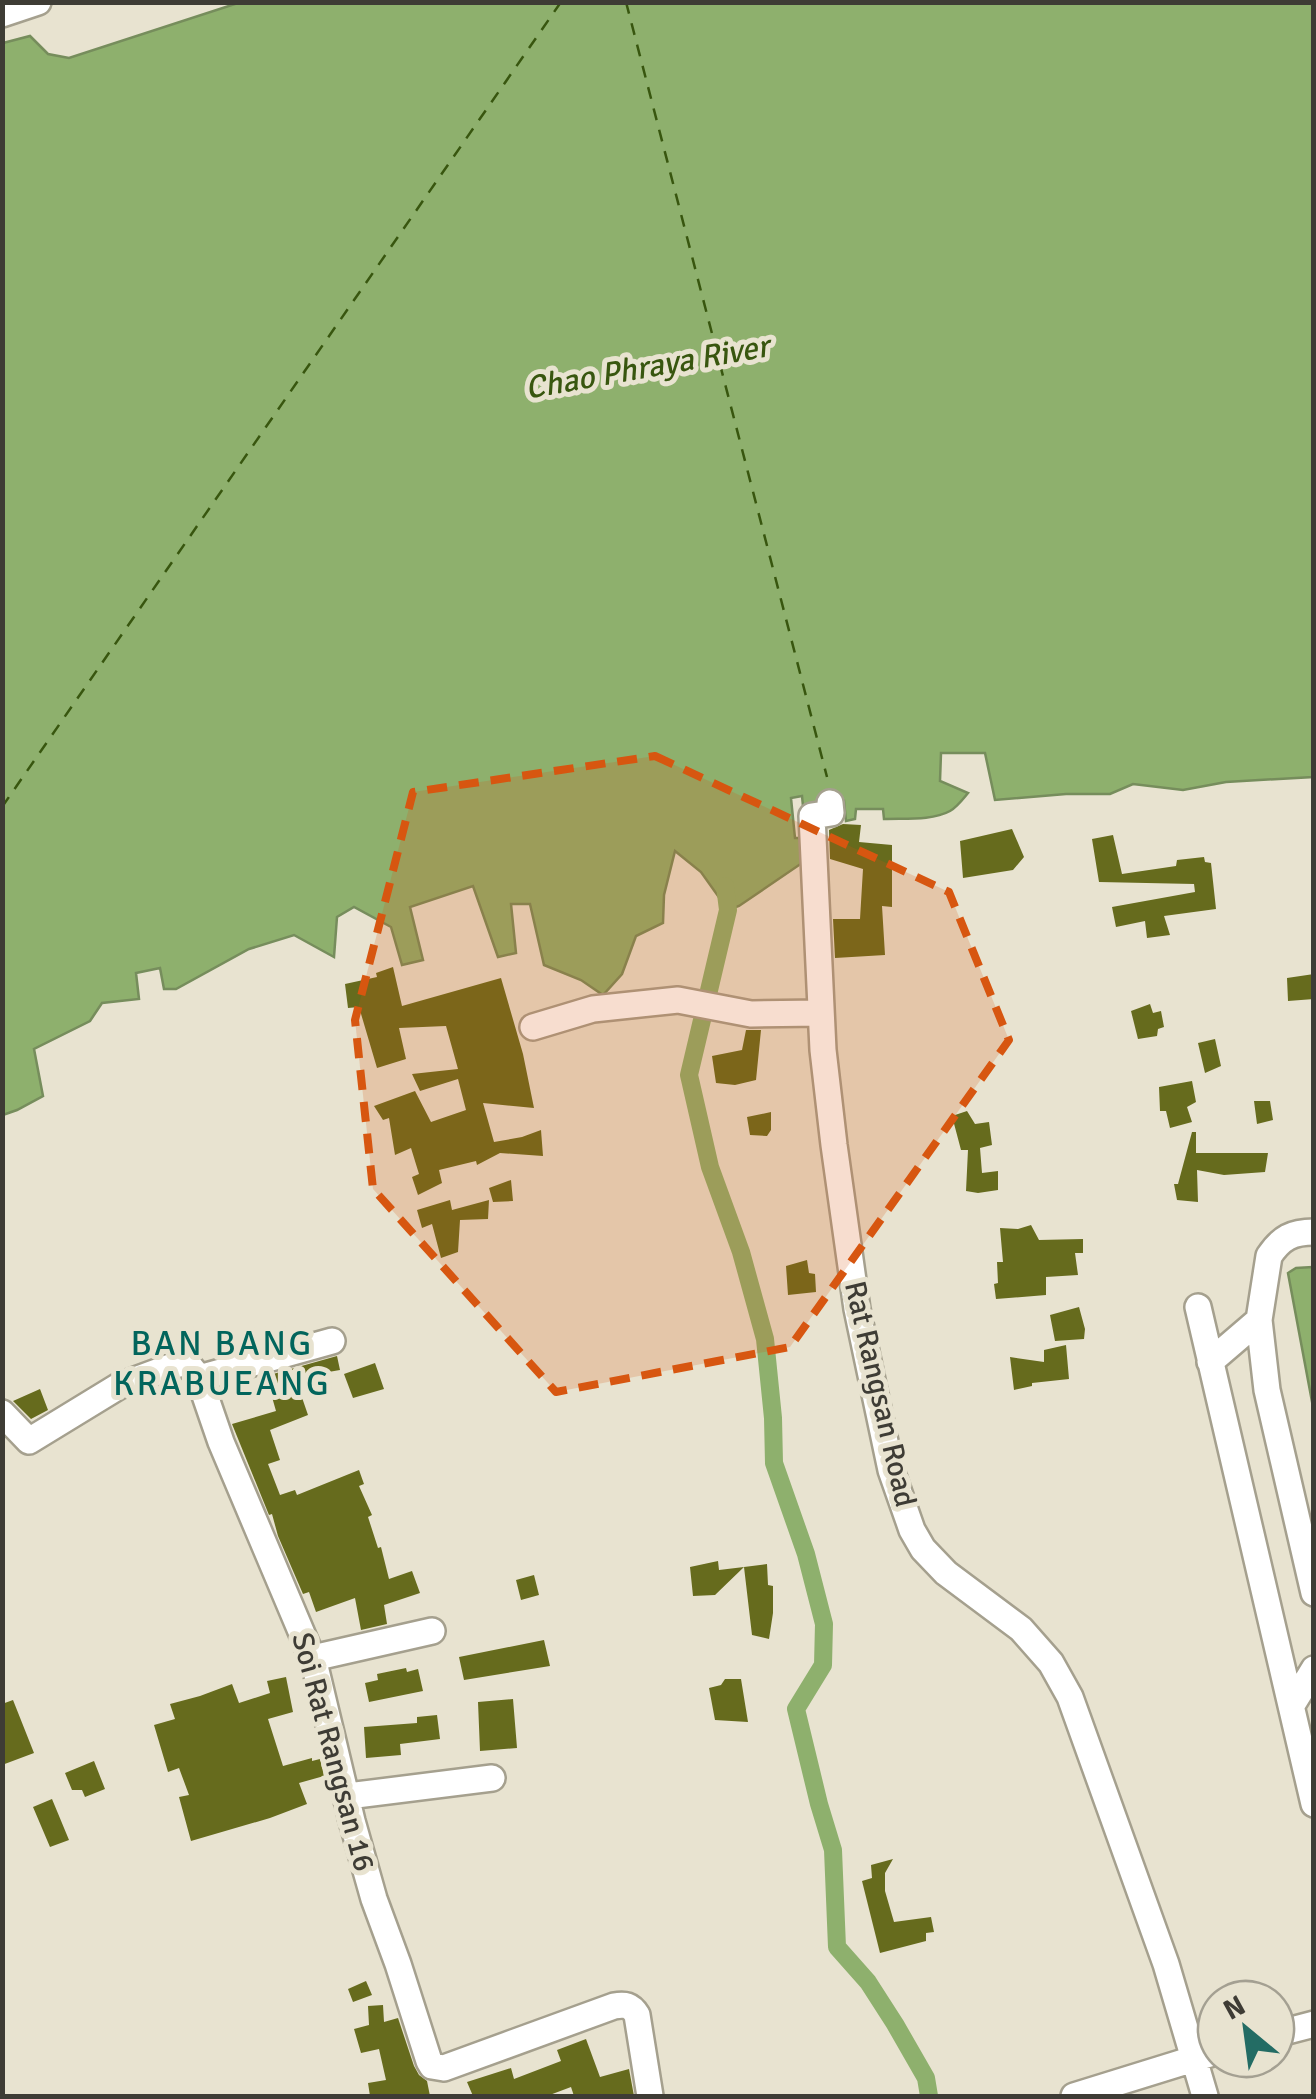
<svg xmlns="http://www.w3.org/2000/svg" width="1316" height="2099" viewBox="0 0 1316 2099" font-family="Signika,sans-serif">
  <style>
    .water { fill: #8eb06d; stroke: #768d5c; stroke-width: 2.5 }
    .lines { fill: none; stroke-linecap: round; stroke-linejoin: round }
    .canal { stroke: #8eb06d; stroke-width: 18 }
    .ferry { stroke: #38560f; stroke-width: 2.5; stroke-dasharray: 12 10; stroke-linecap: butt }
    .building { fill: #666b1d }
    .minor-casing { stroke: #a5a08e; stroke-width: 30 }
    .minor { stroke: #fff; stroke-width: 25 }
    .marked { fill: #d75610; fill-opacity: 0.2; stroke: #d75610; stroke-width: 8; stroke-dasharray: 20 12; stroke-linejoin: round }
    .labels { text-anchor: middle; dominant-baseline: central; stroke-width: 10; stroke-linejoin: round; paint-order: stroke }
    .street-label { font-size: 30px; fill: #3e3c35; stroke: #e8e3d0 }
    .water-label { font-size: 32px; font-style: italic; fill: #38560f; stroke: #e8e3d0 }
    .quarter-label { font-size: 35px; letter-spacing: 2.5px; fill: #02655c; stroke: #e8e3d0 }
  </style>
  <rect width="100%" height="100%" fill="#e8e3d0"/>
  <path class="water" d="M241,2l1072,1v774l-87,5 -43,8 -50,-6 -23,10h-44l-71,6 -10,-47h-44l-1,28 28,12c-5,6 -11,14 -18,18 -18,10 -46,7 -66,8l-1,-10h-27l-1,10 -9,2 -2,-20 -41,5 -1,-10 -11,2 4,40h8l2,23 -66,45 -11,4 -27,-38 -26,-21 -11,44 -1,28 -27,13 -14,38 -19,21 -22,-15 -37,-15 -14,-61h-19l5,49 -18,4 -25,-71 -63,21 13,53 -21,5 -11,-38 -37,-20 -17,10 -3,40 -40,-22 -45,14 -73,40h-12l-4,-21 -24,5 3,26 -37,4 -12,18 -56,28 9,47 -26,14 -14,5v-1072l27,-7 18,18 21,4z
    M1313,1267h1l-1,140 -25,-134 8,-5z"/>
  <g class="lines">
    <path class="canal" d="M725,886l3,24 -39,165 21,92 31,85 24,87 8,79 1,45 32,91 18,70 -1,41 -27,44 23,95 14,46 4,97 31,35 27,42 31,54 3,18"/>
    <path class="ferry" d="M626,2l201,775
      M2,807l559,-805"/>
  </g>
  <path class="building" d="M843,824l18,1 -2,17 33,3v62l-10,-1 3,49 -50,3 -2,-39h27l3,-50 -33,-10 -1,-29z
    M1012,829l12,28 -11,13 -50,8 -3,-37z
    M1113,835l9,39 54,-8 1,-6 27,-3 1,5 6,1 5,46 -52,7 6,19 -23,3 -2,-17 -29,6 -4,-20 83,-15 -1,-8 -95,-2 -7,-43z
    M393,967l9,39 99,-28 22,76 11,54 -51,-5 11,39 28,-5 19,-7 2,26 -43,-3 -23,12 -1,-4 -37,9 3,13 -24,12 -6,-18 7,-3 -8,-26 -16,7 -6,-37 -6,2 -9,-14 41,-15 16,31 35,-12 -8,-31 -38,12 -8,-17 46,-5 -12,-43 -47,2 7,31 -29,9 -18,-61 -11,1 -3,-24 32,-7 -1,-4z
    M1314,974v25l-26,2 -1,-23z
    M1150,1004l3,9 8,-2 3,16 -6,2 -1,7 -19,3 -7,-28z
    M746,1030h15l-5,50 -21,5 -19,-2 -4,-27 30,-6z
    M1215,1039l6,27 -16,7 -7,-30z
    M1192,1081l4,21 -9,5 5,15 -22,6 -4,-17h-6l-1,-24z
    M1254,1101h16l3,19 -16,4z
    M967,1111l8,13 14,-2 3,23 -12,3 2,25 16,-2v19l-20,3 -12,-2 2,-41h-7l-9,-34z
    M771,1112v18l-4,6 -17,-1 -3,-18z
    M1192,1132h4v21h72l-3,19 -41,3 -27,-5 1,32 -21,-2 -3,-16h4z
    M511,1180l2,21 -20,1 -4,-14z
    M450,1200l2,10 37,-10 -1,19 -28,1 -2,32 -17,6 -9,-34 -10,4 -5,-18z
    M1031,1225l8,15 44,-1v14h-8l3,22 -32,2v18l-50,4 -2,-15 4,-1 -1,-21h6l-3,-34 18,1z
    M807,1260l2,13 6,1 1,18 -28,3 -2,-29z
    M1079,1307l6,22 -1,10 -29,2 -5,-26z
    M1066,1345l3,34 -37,4v3l-18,4 -4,-33 34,5v-12z
    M337,1356l3,14 -23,4v3l-20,6 11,32 -38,15 10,30 -12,4 12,31 15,-5 2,5 62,-25 5,14 -5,2 13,29 -4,2 10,31 3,-1 8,32 23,-8 8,22 -36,12 3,19 -26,6 -6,-32 -39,14 -7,-20 -6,2 -25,-58 -6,-22 -3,1 -37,-91 44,-13 -10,-35z
    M375,1363l9,26 -31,9 -9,-24z
    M40,1389l8,21 -17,9 -18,-18z
    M718,1561l1,9 25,-3 -29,28 -22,1 -3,-29z
    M767,1564l1,21 5,1v27l-4,26 -17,-4 -8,-68z
    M534,1575l5,20 -18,5 -5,-20z
    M544,1640l6,26 -86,14 -5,-23z
    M406,1668l1,4 11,-3 5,22 -54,11 -4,-19 13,-3 -1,-6z
    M286,1677l7,35 -25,7 15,47 29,-8v3l8,-2 4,17 -25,7 8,21 -37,14 -79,23 -12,-44 10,-2 -10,-27 -11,4 -14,-47 21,-6 -5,-15 30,-8 32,-12 7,19 31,-10 -3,-12z
    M725,1679h16l7,43 -33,-2 -6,-32 12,-3z
    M513,1699l4,49 -37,3 -2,-49z
    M13,1700l21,53 -32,12v-61z
    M437,1715l3,24 -40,5 1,11 -35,3 -2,-31 53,-4v-6z
    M94,1761l11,28 -20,8 -3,-7h-10l-7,-17z
    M52,1799l17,41 -19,7 -17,-40z
    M893,1859l-8,14v18l9,31 37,-5 3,15 -8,1v8l-46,12 -18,-72 10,-3 -1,-13z
    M366,1981l6,14 -19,7 -5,-13z
    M383,2005l1,17 14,-4 16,48 5,9 8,6 3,15h-60l-2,-13 18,-3 -7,-31 -18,4 -7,-24 15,-4 -1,-19z
    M586,2039l14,38 29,-8 5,27h-60l-3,-9 -24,9h-74l-6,-14 44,-14 3,11 47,-18 -4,-11z"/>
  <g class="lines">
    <g class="minor-casing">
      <path id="minor" d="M2,14l36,-12
        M830,803l1,10 -19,3 11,234 11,95 23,164 34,161 21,60 11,19 23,24 75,56 30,34 19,34 96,267 39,132
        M533,1027l60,-18 85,-9 73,14 70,-1
        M1198,1307l116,497
        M1259,1320l8,70 47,203
        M1210,1362l49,-42 10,-64c12,-18 23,-24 45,-24
        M199,1378l133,-37
        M2,1413l27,28 90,-55 62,-23 7,1 11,14 22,64 93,220 38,159 22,78 24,65 31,97 3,5 12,2 170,-62c11,-2 17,-1 23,9l13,81
        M313,1658l119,-27
        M1292,1705l22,-36
        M348,1796l144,-18
        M1276,2034l38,-10
        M1074,2096l142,-44"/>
    </g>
    <use href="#minor" class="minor"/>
  </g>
  <path class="marked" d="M655,756l294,136 60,148 -219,307 -234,45 -183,-203 -18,-169 58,-228z"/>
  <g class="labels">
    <g class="street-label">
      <text transform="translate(880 1394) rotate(77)">Rat Rangsan Road</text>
      <text transform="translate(333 1752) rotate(75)">Soi Rat Rangsan 16</text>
    </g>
    <g class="water-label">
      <text transform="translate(647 367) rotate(-10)">Chao Phraya River</text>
    </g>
    <g class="quarter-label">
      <text x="222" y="1343">BAN BANG<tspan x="222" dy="40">KRABUEANG</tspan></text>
    </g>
  </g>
  <rect width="1316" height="2099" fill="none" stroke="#3e3c35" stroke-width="10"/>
  <g transform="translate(1246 2029) rotate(331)"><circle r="48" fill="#e8e3d0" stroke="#a4a092" stroke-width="2.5"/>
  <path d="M0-8L18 38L0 25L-18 38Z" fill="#236c64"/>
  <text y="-15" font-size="28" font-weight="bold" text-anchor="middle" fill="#3e3c35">N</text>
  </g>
</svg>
